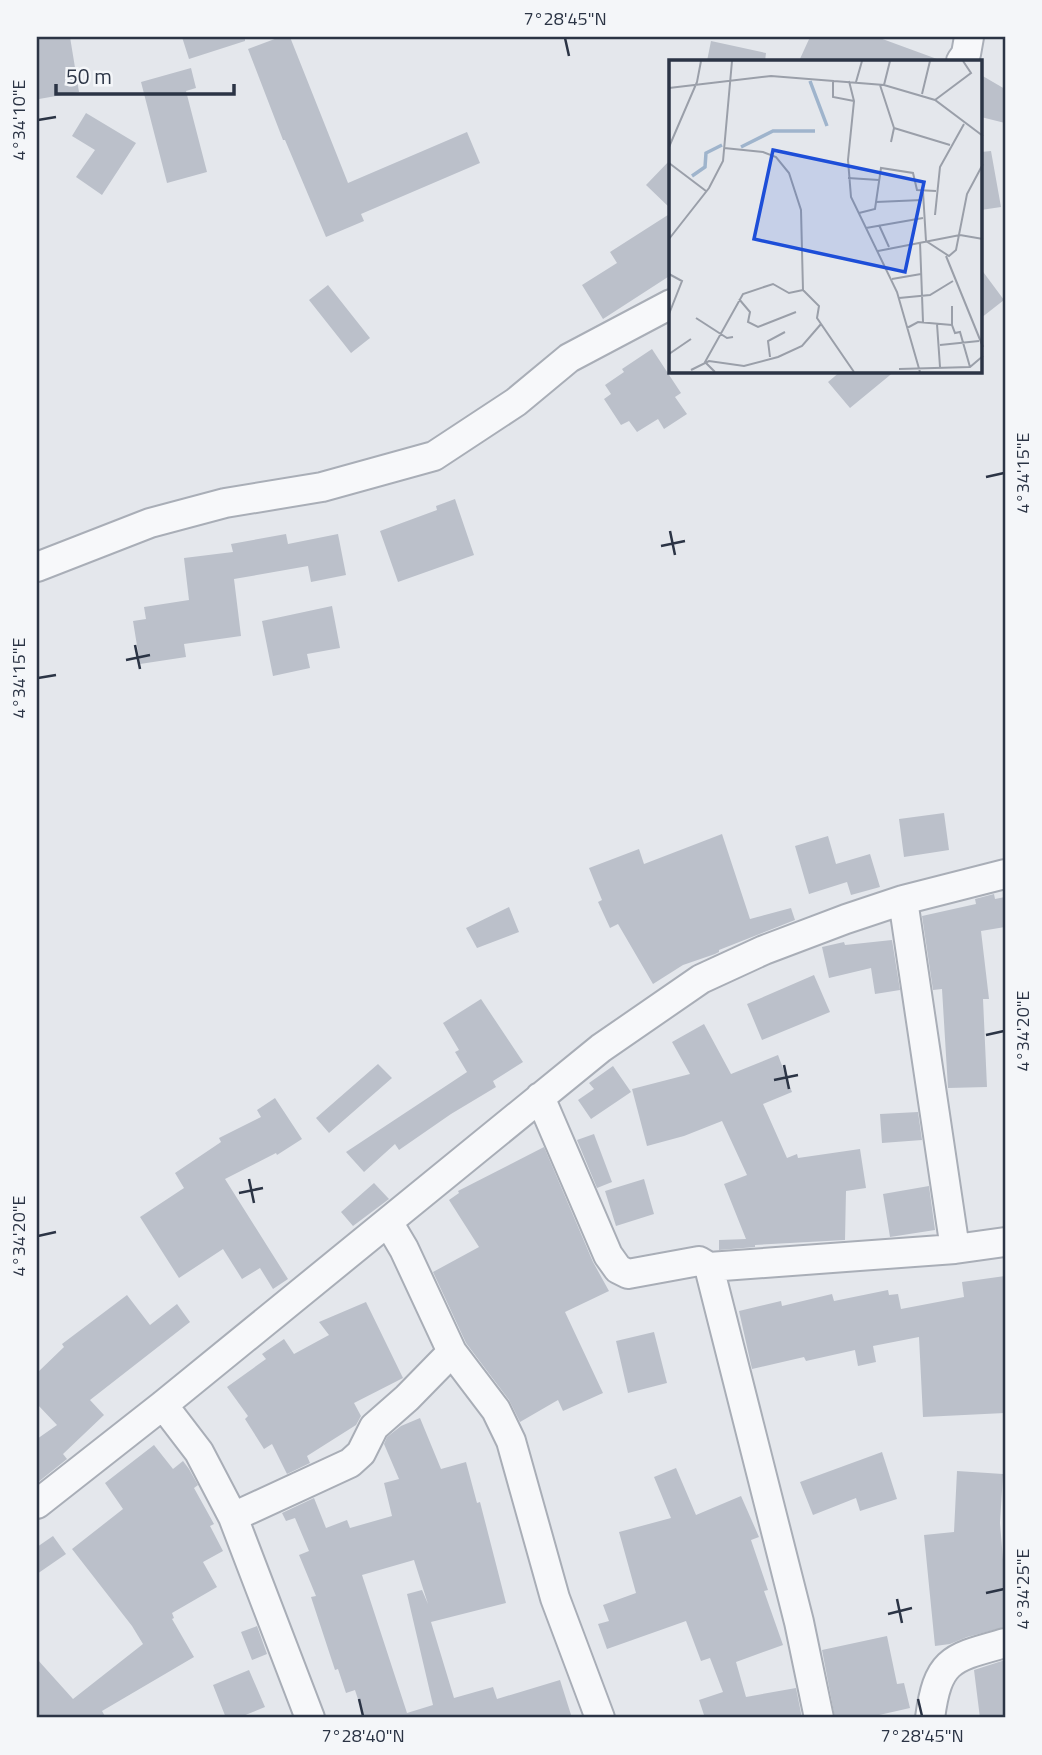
<svg xmlns="http://www.w3.org/2000/svg" width="1042" height="1755" viewBox="0 0 1042 1755" font-family="'Titillium Web',sans-serif">
  <style>
    .building { fill: #bbc0ca; fill-rule: evenodd }
    .lines { fill: none; stroke-linecap: round; stroke-linejoin: round }
    .street-casing { stroke: #a9aeb7; stroke-width: 32 }
    .street { stroke: #f7f8fa; stroke-width: 28 }
    .ticks { fill: none; stroke: #2b3445; stroke-width: 2.5 }
    .inset-river { fill: none; stroke: #9fb4cc; stroke-width: 3.5 }
    .inset-road { fill: none; stroke: #9a9fa9; stroke-width: 2 }
    .view { fill: #1d4ed8; fill-opacity: 0.15; stroke: #1d4ed8; stroke-width: 3.5 }
    .inset-edge { fill: none; stroke: #2b3445; stroke-width: 3.5 }
    .neatline { fill: none; stroke: #2b3445; stroke-width: 2.5 }
    .ticks-label { font-size: 18px; text-anchor: middle; fill: #2b3445 }
  </style>
  <rect width="100%" height="100%" fill="#e4e7ec"/>
  <path class="building" d="M37,37h33l9,55 -40,7z
    M182,37h63v4l-56,18z
    M280,37h10l58,146 119,-51 13,31 -119,51 3,7 -38,16 -41,-97h-2l-35,-91z
    M810,37h67l60,22v2h-138z
    M711,41l55,12 -1,8h-58z
    M191,68l5,20 -10,3 21,81 -40,11 -26,-101z
    M981,75l24,14v34l-24,-6z
    M86,113l50,30 -34,52 -26,-18 19,-27 -23,-14z
    M991,151l10,56 -20,3v-58z
    M671,159v50l-25,-24z
    M671,213v62l-68,44 -21,-34 35,-22 -7,-11z
    M981,269l23,31 -23,18z
    M328,285l42,53 -19,15 -42,-53z
    M652,349l29,44 -6,4 12,17 -23,15 -6,-10 -21,13 -8,-11 -8,4 -17,-26 7,-5 -6,-9 19,-13 -2,-3z
    M841,371h54l-45,37 -22,-26z
    M455,499l19,56 -76,27 -18,-51 57,-21 -1,-4z
    M286,534l2,10 50,-10 8,41 -35,7 -3,-16 -74,13 7,57 -57,8 2,13 -46,7 -7,-43 13,-2 -2,-12 45,-7 -5,-42 49,-6 -2,-8z
    M332,606l8,42 -33,6 3,14 -37,8 -11,-55z
    M944,813l5,37 -45,7 -5,-38z
    M722,834l28,85 41,-11 4,12 -76,30v2l-4,2 -32,11 -30,19 -35,-60 -8,4 -12,-26 4,-2 -13,-32 50,-19 5,15z
    M828,836l8,28 34,-10 10,33 -29,8 -4,-13 -38,12 -14,-48z
    M994,894l1,5 10,-2v30l-24,4 8,68h-6l4,88 -39,1 -6,-99 -9,1 -11,-74 54,-12 -1,-5z
    M509,907l10,25 -42,16 -11,-20z
    M892,940l8,50 -25,4 -4,-26 -42,10 -7,-31 22,-5 1,3z
    M814,975l16,37 -68,28 -15,-36z
    M481,999l42,63 -30,19 3,6 -45,27 -52,36 -4,-6 -31,28 -18,-20 121,-80 -12,-20 4,-2 -16,-27z
    M704,1024l27,50 47,-19 14,37 -29,12 24,54 10,-4 1,4 62,-9 6,39 -20,3 -1,49 -90,5v2l-36,3v-10l27,-1 -22,-55 23,-9 -25,-54 -38,15 -37,10 -15,-57 58,-15 -18,-32z
    M378,1064l14,14 -63,55 -13,-15z
    M613,1066l18,26 -40,27 -13,-19 16,-11 -5,-6z
    M275,1098l27,41 -25,16 -1,-2 -51,26 63,100 -15,10 -13,-21 -18,11 -19,-30 -44,29 -39,-61 44,-29 -9,-15 46,-31 -2,-4 42,-21 -4,-7z
    M918,1112l4,28 -40,3 -2,-29z
    M594,1134l18,48 -15,6 -20,-48z
    M544,1147l49,115 16,29 -44,21 38,81 -40,18 -5,-11 -38,22 -11,-22 -43,-57 -33,-71 46,-25 -30,-47 10,-7 -1,-2z
    M644,1179l10,35 -38,12 -11,-35z
    M374,1183l15,16 -36,27 -12,-14z
    M929,1186l6,44 -45,7 -7,-43z
    M1005,1276v137l-82,4 -4,-80 -46,9 3,16 -18,4 -3,-16 -49,11 -2,-4 -52,12 -13,-58 42,-10 1,5 50,-12 2,7 54,-11 1,5 9,-1 3,15 63,-12 -2,-15z
    M127,1295l23,30 27,-21 13,18 -100,78 14,15 -41,39 4,5 -30,24v-44l20,-14 -20,-21v-31l27,-26 -2,-3z
    M366,1302l37,76 -49,25 7,13 -5,9 -49,31 3,7 -23,11 -15,-30 -8,5 -19,-30 3,-3 -21,-29 39,-28 -4,-5 22,-15 10,15 35,-19 -10,-13z
    M654,1332l13,51 -39,10 -12,-52z
    M420,1418l21,51 25,-7 11,41 3,-1 26,101 -75,19 23,76 39,-11 4,12 63,-19 12,38h-208l-9,-28 -9,3 -8,-24 -3,1 -24,-73 5,-1 -17,-41 10,-4 -14,-33 -9,3 -4,-8 32,-15 12,30 21,-8 3,8 42,-12 -8,-33 15,-4 -15,-35 3,-7 14,-11zM414,1560l14,44 -6,-14 -15,4 26,111 -26,8 -45,-138z
    M154,1445l19,24 10,-8 6,8 9,16 -4,3 20,36 -4,2 13,25 -20,11 14,25 -45,26 2,5 -2,1 22,38 -92,54 4,7h-69v-59l36,40 70,-55 -11,-18 -60,-77 51,-40 -18,-26z
    M882,1452l15,47 -37,12 -4,-13 -43,17 -13,-33z
    M676,1468l20,47 45,-19 18,41 -8,3 17,50 -4,1 19,54 -47,17 10,35 50,-9 6,30h-97l-6,-18 24,-8 -13,-34 -9,3 -15,-40 -79,28 -9,-25 11,-3 -6,-16 33,-12 -17,-61 52,-14 -17,-41z
    M957,1471l46,3 -3,49 5,61v43l-38,10 -17,7 -15,2 -11,-111 30,-3z
    M53,1536l13,18 -29,20v-27z
    M257,1626l10,28 -15,6 -11,-28z
    M887,1636l10,48 7,-1 6,25 -44,10h-31l-13,-68z
    M1005,1660v58h-25l-6,-48z
    M249,1670l16,37 -27,11h-12l-13,-33z"/>
  <g class="lines">
    <g class="street-casing">
      <path id="street" d="M961,61l5,-7 3,-17
        M37,567l113,-44 75,-20 97,-16 112,-31 82,-54 53,-44 102,-54
        M903,900l52,349
        M540,1097l68,158 10,14 10,5 71,-13 10,6 246,-18 50,-7
        M388,1222l16,27 48,103 44,58 15,31 44,157 45,120
        M709,1267l90,355 20,96
        M163,1405l36,47 34,65 77,201
        M37,1504l126,-99 438,-357 100,-69 63,-29 82,-31 57,-19 102,-26
        M233,1517l117,-54 11,-10 13,-26 33,-29 45,-46
        M930,1718c8,-59 21,-60 75,-75"/>
    </g>
    <use href="#street" class="street"/>
  </g>
  <path class="ticks" d="M565,38l4,18M38,120l18,-3M986,477l18,-4M670,531l5,24M661,546l24,-5M135,645l5,24M126,660l24,-5M38,678l18,-3M986,1035l18,-4M784,1065l5,24M774,1080l24,-5M249,1179l5,24M239,1193l24,-5M38,1236l18,-4M986,1593l18,-4M897,1599l5,24M888,1614l24,-6M359,1699l4,17M918,1699l4,17"/>
  <g transform="translate(669 60)">
    <rect width="313" height="313" fill="#e4e7ec"/>
    <path class="inset-river" d="M141,21l17,45M72,87l32,-16h42M23,116l13,-9 1,-14 16,-8"/>
    <path class="inset-road" d="M164,20v17l21,4M180,21l5,20 -6,59 3,37 46,95 23,80M187,22l6,-21M211,25l14,43 -3,14M215,25l6,-24M0,28l102,-12 113,9 51,15 48,36M253,34l8,-33M266,40l36,-27 -8,-12M225,68l56,17M0,87l28,-65 4,-21M55,88l39,4 13,5 13,16 12,37 2,80 16,16 -2,12 37,54M0,103l37,28M179,118l31,2M254,132l3,49 23,15 7,-6 11,-56 16,-30M207,142l46,-2M190,153l16,-4 6,-41 32,5 4,17 19,1M266,155l5,-48 24,-43M210,165l10,22M197,168l57,-10M0,179l40,-51 14,-27 9,-100M251,182l3,80M209,191l82,-16 23,4M277,196l37,91M0,214l13,7 -13,33M223,219l29,-5M230,238l31,-3 23,-14M70,239l11,13 -2,10 10,5 38,-15M283,246v19l3,8 5,-1 10,35M27,258l31,20 6,-1M268,264l3,43M238,268l11,-6 34,3M271,285l39,-4M0,294l22,-15M101,297l-2,-16 17,-9M230,309l71,-2 13,-11M22,310l18,-9 35,5 34,-9 24,-11 19,-22M46,312l-10,-10 38,-68 30,-10 16,9 14,-3"/>
    <path class="view" d="M104,90l151,32 -19,90 -151,-33z"/>
    <rect width="313" height="313" class="inset-edge"/>
  </g>
  <rect width="1042" height="1755" fill="none" stroke="#f4f6f9" stroke-width="77"/>
  <path d="M56 84v10h178v-10" fill="none" stroke="#2b3445" stroke-width="3.5"/>
  <text x="66" y="84" font-size="21" fill="#2b3445" stroke="#f4f6f9" stroke-width="5" paint-order="stroke">50 m</text>
  <rect x="38" y="38" width="966" height="1678" class="neatline"/>
  <g class="ticks-label">
    <text x="565" y="25">7°28'45"N</text>
    <text transform="translate(19 120) rotate(-90)" y="6">4°34'10"E</text>
    <text transform="translate(1023 473) rotate(-90)" y="6">4°34'15"E</text>
    <text transform="translate(19 678) rotate(-90)" y="6">4°34'15"E</text>
    <text transform="translate(1023 1031) rotate(-90)" y="6">4°34'20"E</text>
    <text transform="translate(19 1236) rotate(-90)" y="6">4°34'20"E</text>
    <text transform="translate(1023 1589) rotate(-90)" y="6">4°34'25"E</text>
    <text x="363" y="1742">7°28'40"N</text>
    <text x="922" y="1742">7°28'45"N</text>
  </g>
</svg>
